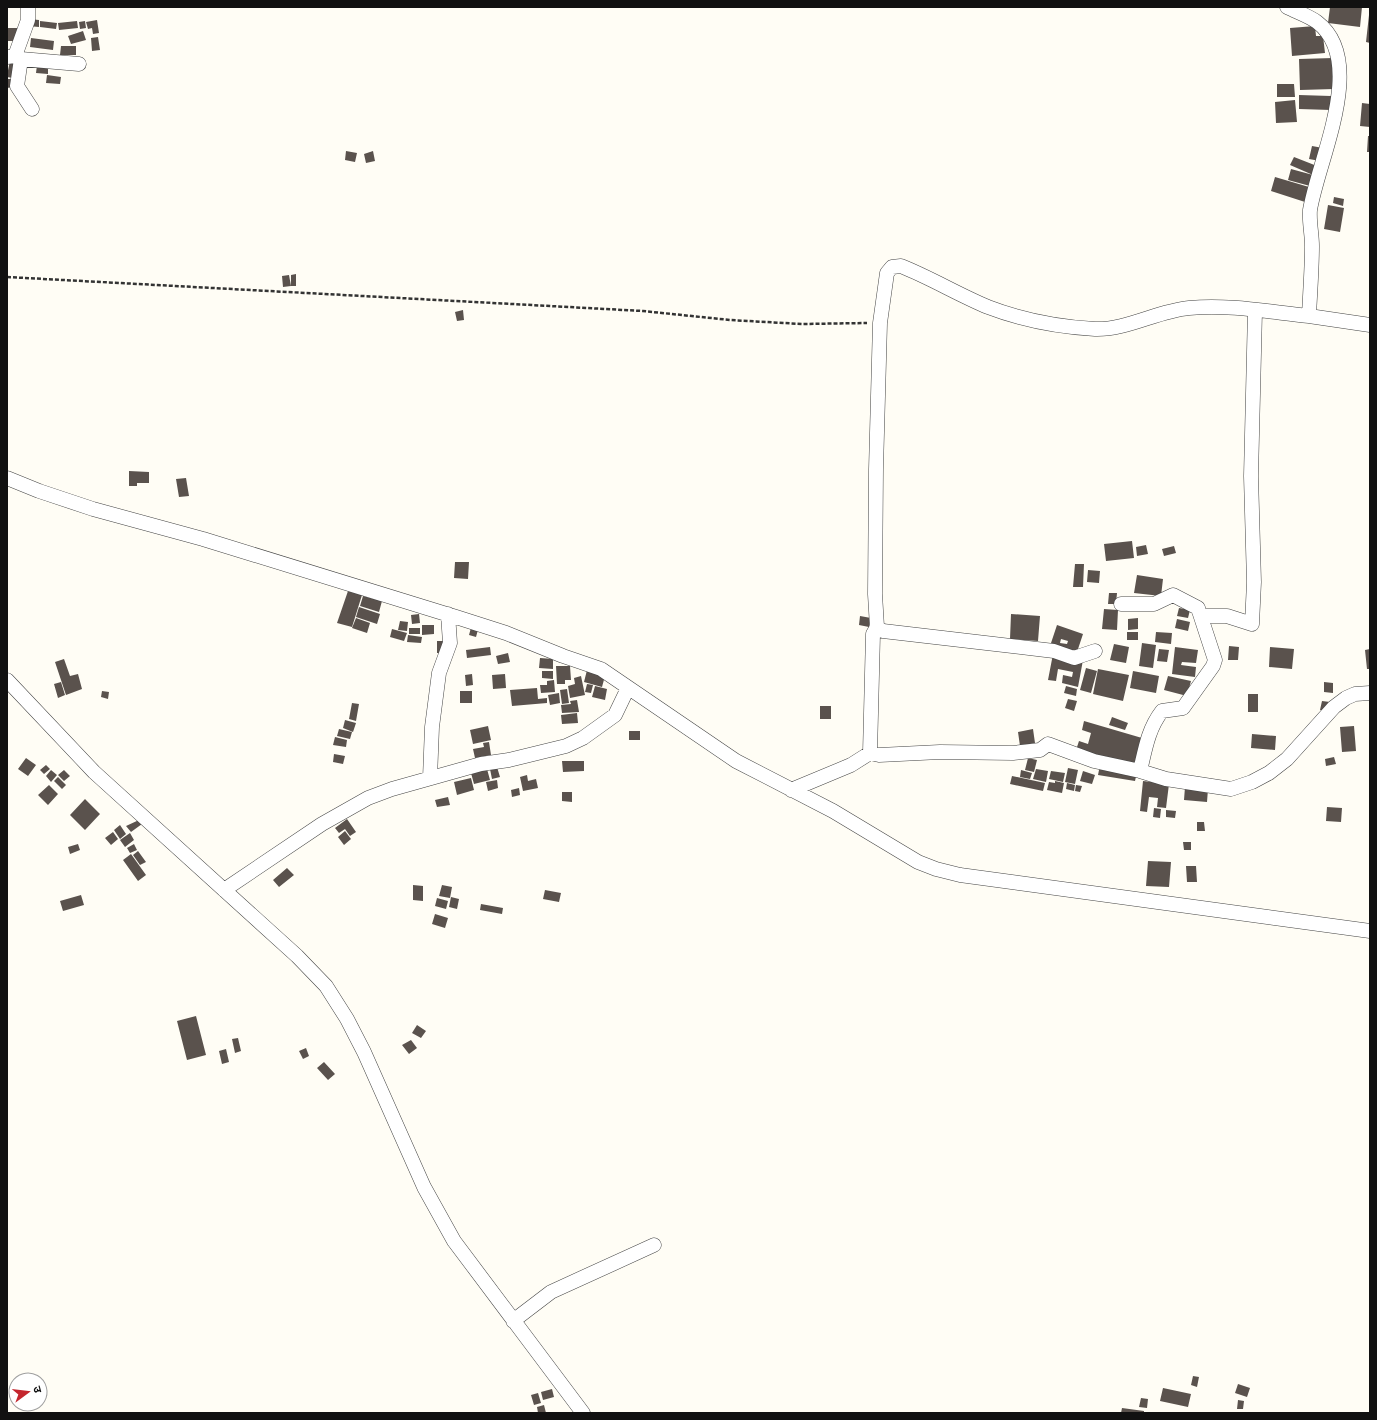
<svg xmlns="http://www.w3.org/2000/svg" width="1377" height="1420" viewBox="0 0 1377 1420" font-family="Lora,'Noto Sans Devanagari',serif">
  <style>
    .building { fill: #5a524d; fill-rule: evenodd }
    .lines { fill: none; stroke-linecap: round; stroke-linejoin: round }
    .street-casing { stroke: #444; stroke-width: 15 }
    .path { stroke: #333; stroke-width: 2.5; stroke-dasharray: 4 2; stroke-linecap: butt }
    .street { stroke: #fff; stroke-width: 14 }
  </style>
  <rect width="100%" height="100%" fill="#fffdf5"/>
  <path class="building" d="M1330,7h32l-2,20 -32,-4z
    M1369,15h1v28l-4,-1z
    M29,19l10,1v7l-11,-1z
    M97,20l2,13 -6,1 -1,-6 -4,1 -2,-7z
    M40,21l17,2 -1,6 -16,-2z
    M77,21l1,7 -19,2 -1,-7z
    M85,21l1,7 -6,1 -1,-7z
    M1315,26l1,10h7l2,17 -33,3 -2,-28z
    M8,28h13l-4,13h-9z
    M83,31l3,9 -15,4 -3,-8z
    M98,37l2,13 -8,1 -1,-13z
    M31,38l23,3 -1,9 -23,-3z
    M61,46h15v9h-16z
    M1333,58l1,31 -34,1 -1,-31z
    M10,61l5,1 -2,16 -6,-1v-2z
    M37,65l11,1v8l-12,-1z
    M47,75l14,2 -1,7 -14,-1z
    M7,79h6v8l-6,1z
    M1277,84h17l1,13h-18z
    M1299,95l32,1v14l-32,-1z
    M1295,100l2,22 -21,1 -1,-21z
    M1362,103l8,1v23l-10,-1z
    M1368,136h2v16h-3z
    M1312,146l11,2 -3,13 -11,-2z
    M346,151l11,2 -2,9 -10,-2z
    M373,151l2,10 -9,2 -2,-9z
    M1294,157l23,9 -7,20 -22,-6 3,-11 22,6 -23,-10z
    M1275,177l34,10 -4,15 -34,-11z
    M1334,197l10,2 -1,7 -10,-3z
    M1328,205l16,3 -4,24 -16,-3z
    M296,274v12h-5v-11z
    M289,275l2,11 -8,1 -1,-11z
    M463,310l1,10 -7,1 -2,-9z
    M129,471l20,1v11h-12v3h-8z
    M186,478l3,18 -10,1 -3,-18z
    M1132,541l2,17 -28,3 -2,-17z
    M1146,545l2,9 -11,2 -1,-9z
    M1174,546l2,7 -12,3 -2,-7z
    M455,562h14l-1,17 -14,-1z
    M1075,564h9l-1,23h-10z
    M1088,570l12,1 -1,12 -12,-1z
    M1137,575l26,4 -2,17 -27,-3z
    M348,591l14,4 -10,32 -15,-4z
    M1109,593h8l-1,11h-8z
    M363,596l19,5 -3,11 -19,-6z
    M359,607l21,7 -3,10 -21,-7z
    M1179,608l11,2 -2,8 -11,-2z
    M1104,609l14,1 -1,20 -15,-1z
    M419,614l1,9 -8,1 -1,-9z
    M1011,614l29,2 -2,25 -28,-2z
    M860,616l11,2 -2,9 -10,-2z
    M356,618l14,5 -3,10 -15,-5z
    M1138,618v11l-10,1v-11z
    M1177,619l13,3 -2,9 -13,-3z
    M400,621l8,1 -1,9 -9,-1z
    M472,624l7,2 -3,11 -7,-2z
    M422,625h12v9l-12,1z
    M1057,625l26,9 -7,21 -26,-9zM1061,639l7,2 -1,3 -7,-1z
    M409,628h11v6h-11z
    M392,629l15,4 -3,8 -14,-4z
    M1127,632h11v8h-11z
    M1156,632l16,1 -1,11 -16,-2z
    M408,635l14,2 -1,6 -14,-1z
    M437,641h7v12h-7z
    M1142,643l14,2 -3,23 -14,-2z
    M1114,644l15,3 -3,16 -16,-3z
    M1229,646l10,1 -1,13h-10z
    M490,647l1,8 -24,3 -1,-8z
    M1175,647l23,3 -2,13 -14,-1 -1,3 15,2 -1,10 -23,-3z
    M1270,647l24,2 -2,20 -23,-2z
    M1159,649l10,1 -2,12 -10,-1z
    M1370,649v20h-3l-2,-19z
    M508,653l2,9 -12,2 -2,-8z
    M1053,654l30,6 -5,27 -16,-4 1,-8 9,2 1,-5 -15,-3 -2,12 -8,-1z
    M540,658l13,1v10l-14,-1z
    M64,659l6,17 8,-2 4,15 -16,6 -11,-33z
    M556,666h14l1,14h-6v4h-8z
    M1086,668l11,3 -6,22 -11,-3z
    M1098,669l31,6 -6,26 -30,-7z
    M587,670l18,6 -3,11 -18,-5z
    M542,671h11v8l-11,-1z
    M1133,671l26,5 -3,17 -26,-5z
    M472,674l1,11 -7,1 -1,-11z
    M505,674l1,14 -13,1 -1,-14z
    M581,676l4,19 -15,3 -2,-12 7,-2 -1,-6z
    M1168,676l23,5 -4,15 -23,-6z
    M554,680l1,12 -14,1 -1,-8h7v-4z
    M61,682l4,13 -7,3 -4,-14z
    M1324,682l9,1v10l-9,-1z
    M587,684l6,1 -2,8 -6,-1z
    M595,686l12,3 -2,11 -13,-3z
    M1066,686l11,3 -1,7 -12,-3z
    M537,688l1,11 9,-1v5l-35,3 -2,-16z
    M567,689l2,14 -7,1 -2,-14z
    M102,691l7,1 -1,7 -7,-2z
    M460,691h12v12h-12z
    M559,693l1,10 -10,2 -2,-10z
    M1248,694h10v18h-10z
    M1068,699l9,2 -3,10 -9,-3z
    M577,700l2,12 -17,1 -1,-8 10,-1 -1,-3z
    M1322,701l8,1 -2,10 -8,-2z
    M352,703l7,1 -3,17 -7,-2z
    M820,706h11v13h-11z
    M577,713l1,10 -16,1 -1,-9z
    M1112,717l16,6 -3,7 -16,-5z
    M345,720l11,3 -3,9 -10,-4z
    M1084,721l58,17 -9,30 -57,-18 3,-9 9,3 3,-11 -9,-3z
    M488,726l3,14 -18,4 -3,-14z
    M1354,726l2,25 -14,1 -2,-25z
    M339,729l13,3 -2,7 -13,-3z
    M1033,729l2,14 -15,3 -2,-14z
    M629,731h11v9h-11z
    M1252,734l24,2 -1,14 -24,-2z
    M335,737l12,3 -1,7 -13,-2z
    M489,742l2,13 -16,3 -2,-9 11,-2 -1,-4z
    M334,754l11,2 -2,8 -10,-2z
    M1334,757l2,7 -10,2 -1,-7z
    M26,758l10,7 -8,11 -10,-7z
    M1028,758l9,2 -3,12 -9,-2z
    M562,761h22v10l-21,1z
    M46,765l4,4 -6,5 -4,-4z
    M1100,765l37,7 -2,9 -37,-6z
    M497,767l3,10 -8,2 -2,-10z
    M1068,768l10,2 -3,14 -10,-2z
    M487,769l3,11 -16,4 -3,-11z
    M1036,769l12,2 -2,11 -13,-3z
    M51,770l6,5 -6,7 -5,-6z
    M64,770l6,6 -6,5 -6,-6z
    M1021,770l11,3 -2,6 -10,-2z
    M1051,771l14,2 -2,9 -14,-3z
    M1083,771l12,4 -3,9 -12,-3z
    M527,775l1,6 8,-2 2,9 -15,3 -3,-14z
    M1012,776l33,7 -2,8 -33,-7z
    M58,777l8,8 -4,4 -8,-8z
    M471,778l3,12 -17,5 -3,-13z
    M497,780l1,8 -10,3 -2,-9z
    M1055,781l9,2 -2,10 -15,-3 2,-8 6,1z
    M1143,781l26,3 -3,24 -9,-1 1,-9 -9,-1 -2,15 -7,-1z
    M1067,783l8,2 -1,6 -8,-2z
    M49,785l9,9 -10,11 -10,-10z
    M1076,785l6,1 -2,6 -5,-1z
    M1185,787l23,2 -1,13 -23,-2z
    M519,788l1,7 -8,2 -1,-7z
    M562,792h10v10l-10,-1z
    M448,797l2,8 -13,2 -2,-7z
    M85,799l15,15 -15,16 -15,-15z
    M1327,807l15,1 -1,14 -15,-1z
    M1154,808l7,1 -1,9 -7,-1z
    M1166,810l10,1 -1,7 -9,-1z
    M347,819l9,13 -6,4 -5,-7 -6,4 -4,-5z
    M139,820l3,4 -11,8 -5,-6z
    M1197,822h7l1,9h-8z
    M120,825l6,9 -6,5 -6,-9z
    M345,831l6,8 -7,6 -6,-8z
    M113,832l5,7 -7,6 -6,-7z
    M130,833l4,7 -9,7 -5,-7z
    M1183,842h8v8h-7z
    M78,844l2,6 -10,4 -2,-7z
    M134,844l3,6 -7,3 -3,-5z
    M138,851l8,11 -6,3 -7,-10z
    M131,854l15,21 -8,6 -15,-21z
    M1148,861l23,1 -2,25 -23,-1z
    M1186,866h10l1,16h-10z
    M287,868l7,7 -15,12 -6,-7z
    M413,885l10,1v15l-10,-1z
    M442,885l10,2 -2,11 -11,-2z
    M545,890l16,3 -2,9 -16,-3z
    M81,895l3,10 -21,6 -3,-10z
    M451,897l8,2 -2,10 -8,-2z
    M437,898l11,3 -2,8 -11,-3z
    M481,904l22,4 -1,6 -22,-4z
    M435,914l13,4 -3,10 -13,-4z
    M196,1016l10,39 -19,5 -10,-39z
    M417,1025l9,6 -5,7 -9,-5z
    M238,1038l3,13 -6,2 -3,-14z
    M411,1040l6,8 -8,6 -7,-9z
    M306,1048l3,8 -6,3 -4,-8z
    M226,1049l3,13 -7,2 -3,-13z
    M324,1062l11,12 -7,6 -11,-12z
    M1193,1376l6,1 -2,10 -6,-2z
    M1238,1384l12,4 -3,9 -12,-4z
    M1163,1388l28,6 -3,13 -28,-6z
    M552,1389l2,8 -11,3 -2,-8z
    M538,1393l3,10 -7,2 -3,-10z
    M1141,1398l7,1 -1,9 -8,-1z
    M1238,1400l6,1 -1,8h-6z
    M544,1405l2,8h-8l-1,-6z
    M1122,1408l22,3v2h-23z"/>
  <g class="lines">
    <g class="street-casing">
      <path id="street" d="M1287,7c10,5 22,9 30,15 51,39 1,138 -7,188 -1,12 2,24 2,36 0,23 -2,47 -3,70l61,9
        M15,56l13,-36v-13
        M7,57l8,-1 6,3 -4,27 15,23
        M21,59l58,5
        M7,478l32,13 54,18 110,30 253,78 50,16 57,23 38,13 135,92 97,50 85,51 18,7 24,6 410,56
        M1121,604h33l19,-9 25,13 17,52 -2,6 -30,42 -21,3c-14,18 -17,39 -22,60
        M1201,616h26l25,8 2,-42 -3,-106 4,-165
        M877,627l-2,-33 1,-125 4,-146 7,-50 5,-6 9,-1c30,12 58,29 87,41 34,13 71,20 107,22 32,1 62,-18 94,-21 39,-4 81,4 120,8
        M7,680l87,92 203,184 29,30 21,33 17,33 60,135 30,54 129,172
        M870,753l3,-119 4,-7 6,4 171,20 20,7 21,-7
        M430,778l2,-51 7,-54 11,-30 -2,-29
        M791,790l60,-25 19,-12 9,2 61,-3 73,1 27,-3 8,-6 46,17 46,10 26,8 65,10 21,-7 17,-9 18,-14 47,-52 12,-9 9,-4 15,-1
        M224,890l98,-66 46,-26 24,-9 89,-25 28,-4 57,-14 17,-8 32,-23 13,-27
        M513,1321l38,-29 103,-47"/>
    </g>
    <path class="path" d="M7,277l636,34 87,9 72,4 65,-1"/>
    <use href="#street" class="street"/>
  </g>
  <rect width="1377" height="1420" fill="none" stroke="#111111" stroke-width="16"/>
  <g transform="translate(28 1392) rotate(75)"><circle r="19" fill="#ffffff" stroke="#a0a0a0"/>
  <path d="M0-3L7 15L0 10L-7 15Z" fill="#c4262e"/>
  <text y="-6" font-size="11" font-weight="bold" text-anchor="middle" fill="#111111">उ</text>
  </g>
</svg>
